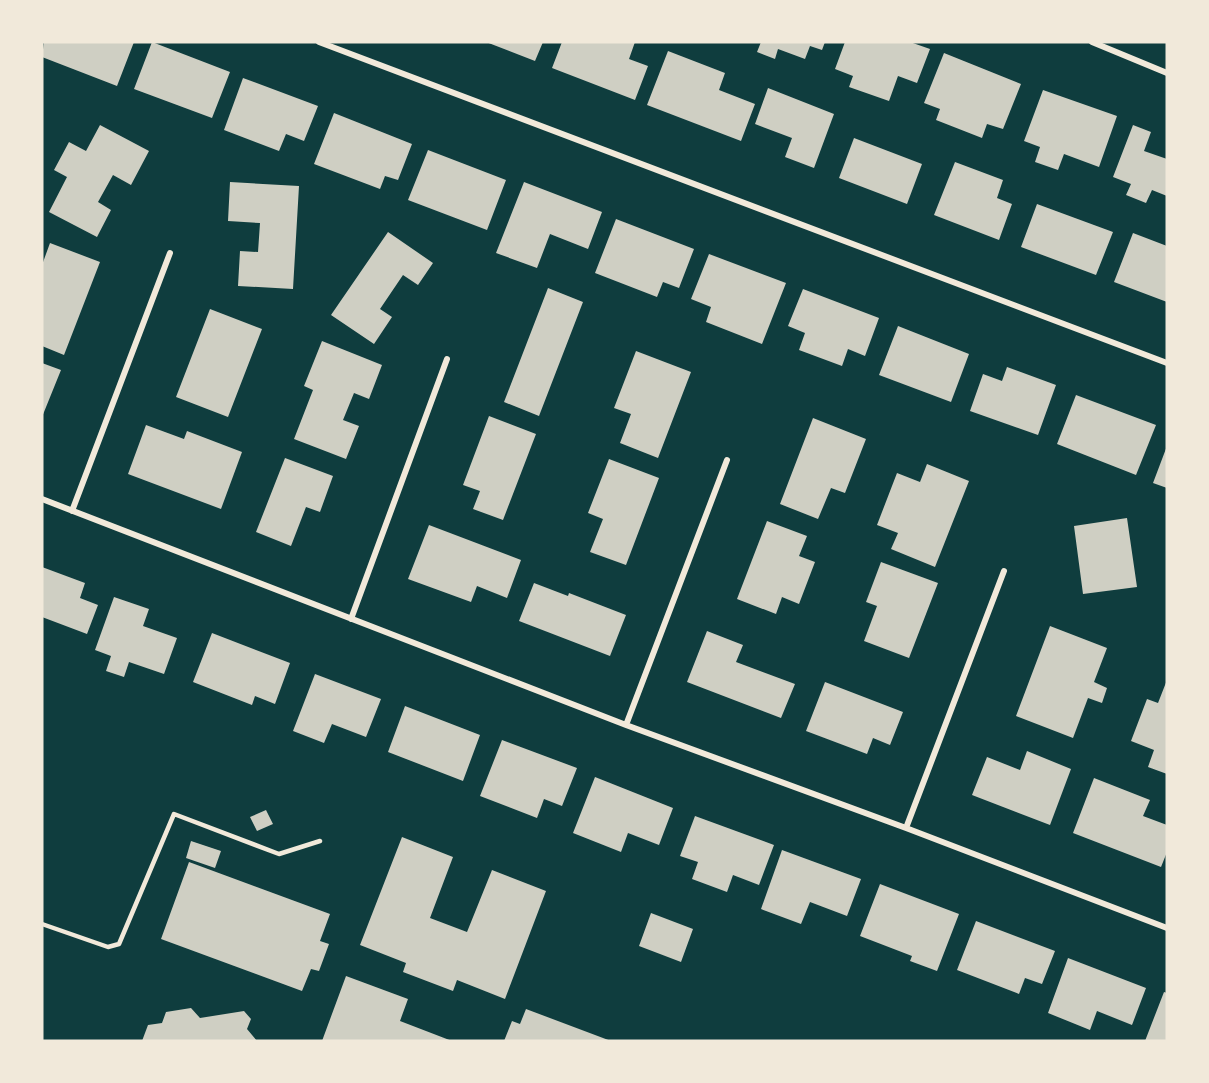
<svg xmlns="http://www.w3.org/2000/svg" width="1209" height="1083" viewBox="0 0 1209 1083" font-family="'Titillium Web',sans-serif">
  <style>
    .building { fill: #cfcfc3 }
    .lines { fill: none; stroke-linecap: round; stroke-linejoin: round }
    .service { stroke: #f1e9da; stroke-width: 4.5 }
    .minor { stroke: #f1e9da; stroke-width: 6 }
  </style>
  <rect width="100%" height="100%" fill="#0f3d3e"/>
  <path class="building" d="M44,42h90l-17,44 -75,-29z
    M152,42l78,30 -18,46 -78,-29z
    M486,42h57l-8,19z
    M562,42h73l-6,17 19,7 -13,34 -83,-32z
    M761,42h64l-3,8 -12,-4 -5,13 -27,-10 -3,10 -18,-7z
    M845,42h65l20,7 -13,34 -19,-7 -9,25 -40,-14 4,-11 -18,-7z
    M668,51l57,22 -6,17 36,14 -14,37 -94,-36z
    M944,53l77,31 -18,45 -16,-5 -5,14 -46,-18 4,-11 -16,-6z
    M243,78l75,28 -14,35 -18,-7 -7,17 -55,-21z
    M768,88l66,26 -20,54 -29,-11 7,-19 -37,-14z
    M1043,90l74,26 -18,51 -35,-13 -6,16 -23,-8 5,-15 -16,-6z
    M334,113l78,31 -14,36 -13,-4 -5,13 -66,-25z
    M100,125l49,26 -18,34 -18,-10 -15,27 13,8 -14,27 -48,-25 18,-35 -13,-7 15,-28 17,9z
    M1133,125l18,7 -7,19 23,8v37l-15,-6 -6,13 -20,-8 5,-11 -18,-7z
    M854,138l68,26 -15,40 -68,-26z
    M428,150l78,30 -19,50 -79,-30z
    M955,162l48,18 -6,18 15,6 -13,36 -65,-25z
    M230,182l69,4 -6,103 -55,-3 2,-35 18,1 2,-29 -32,-2z
    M524,182l78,30 -14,37 -38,-15 -13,34 -41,-15z
    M1037,204l76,28 -17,43 -75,-28z
    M616,219l78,30 -15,39 -16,-6 -6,15 -62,-24z
    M388,232l45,31 -15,22 -15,-10 -23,34 12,8 -18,27 -43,-29z
    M1133,233l34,13v56l-53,-20z
    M50,243l50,19 -36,93 -22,-9v-81z
    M709,254l77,29 -24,61 -56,-22 5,-15 -20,-8z
    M548,288l35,14 -44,114 -35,-14z
    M803,289l76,29 -14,38 -17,-7 -6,17 -43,-16 6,-17 -17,-7z
    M210,309l52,20 -34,88 -52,-20z
    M898,326l71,28 -18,48 -72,-27z
    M322,341l60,24 -13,34 -15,-6 -11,27 16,6 -13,33 -52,-20 19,-49 -9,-4z
    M636,351l55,21 -33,86 -38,-15 11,-29 -17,-6z
    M42,363l19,7 -19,47z
    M1007,367l49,18 -18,50 -68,-24 13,-37 19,7z
    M1076,395l80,30 -20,50 -79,-31z
    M489,416l47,18 -33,86 -30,-11 7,-18 -17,-6z
    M813,418l53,21 -21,54 -14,-5 -13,31 -38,-15z
    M146,425l38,14 3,-8 55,21 -21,57 -93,-35z
    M1167,446v42l-14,-5z
    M285,458l48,18 -13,36 -14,-5 -15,39 -35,-14z
    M609,459l50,19 -33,87 -36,-13 13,-33 -15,-6z
    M927,464l42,17 -34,86 -44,-18 7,-16 -21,-8 20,-52 23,9z
    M1127,518l10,69 -54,7 -9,-68z
    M767,521l40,15 -8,20 16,6 -16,42 -17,-7 -6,17 -39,-15z
    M429,525l92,35 -14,38 -30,-12 -6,16 -63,-23z
    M881,562l57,21 -29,75 -45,-17 13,-35 -11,-4z
    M42,567l43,16 -5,15 18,7 -11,29 -45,-17z
    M534,583l34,13 1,-3 57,22 -16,41 -91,-35z
    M114,597l35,12 -6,17 34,12 -13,36 -35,-12 -5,15 -18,-6 5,-15 -16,-6z
    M1050,626l57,22 -13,34 13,6 -5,15 -14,-5 -15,40 -57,-22z
    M707,631l36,14 -7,17 59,22 -14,34 -94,-36z
    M212,633l78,30 -15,41 -20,-8 -3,9 -59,-23z
    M315,674l66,25 -15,38 -34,-13 -8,19 -31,-12z
    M1167,680v94l-19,-7 6,-17 -23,-9 16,-42 11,4z
    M825,682l78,30 -13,33 -17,-7 -6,16 -61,-23z
    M405,706l75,29 -17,46 -75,-29z
    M502,740l75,28 -15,38 -18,-7 -7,19 -57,-22z
    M1027,751l44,18 -21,56 -78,-30 15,-38 33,13z
    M595,777l78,31 -14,37 -31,-12 -7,19 -48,-19z
    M1094,778l56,22 -7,16 24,9v27l-6,15 -88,-34z
    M266,810l7,14 -16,7 -7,-14z
    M695,816l79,29 -15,40 -26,-10 -6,17 -35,-13 6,-17 -18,-6z
    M402,837l51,20 -23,61 37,14 25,-62 54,21 -41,108 -48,-19 -4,11 -50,-19 3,-9 -46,-18z
    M191,841l30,10 -6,17 -29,-10z
    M782,850l79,29 -14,37 -37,-14 -9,22 -40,-15z
    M189,862l141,52 -10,27 9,3 -10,27 -8,-2 -9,22 -141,-52z
    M880,884l79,30 -22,57 -27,-10 2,-5 -52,-20z
    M651,913l42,16 -12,33 -42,-16z
    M976,921l79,30 -13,33 -17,-6 -6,16 -62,-24z
    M1068,958l78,30 -14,37 -35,-14 -7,19 -42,-17z
    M346,976l62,23 -8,22 52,20h-130z
    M1164,992l3,1v48h-22z
    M191,1008l9,10 44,-7 7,8 -4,10 10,12h-115l6,-16 14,-2 4,-11z
    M526,1009l85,32h-107l8,-20 8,3z"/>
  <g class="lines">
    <path class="service" d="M42,924l66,23 11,-3 55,-130 105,40 41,-13"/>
    <path class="minor" d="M319,42l848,321
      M1092,42l75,31
      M42,499l584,226 280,103 261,100
      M72,511l98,-258
      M351,619l96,-260
      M626,725l101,-265
      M906,828l98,-257"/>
  </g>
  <rect width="1209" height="1083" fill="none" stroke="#f1e9da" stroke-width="87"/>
</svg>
